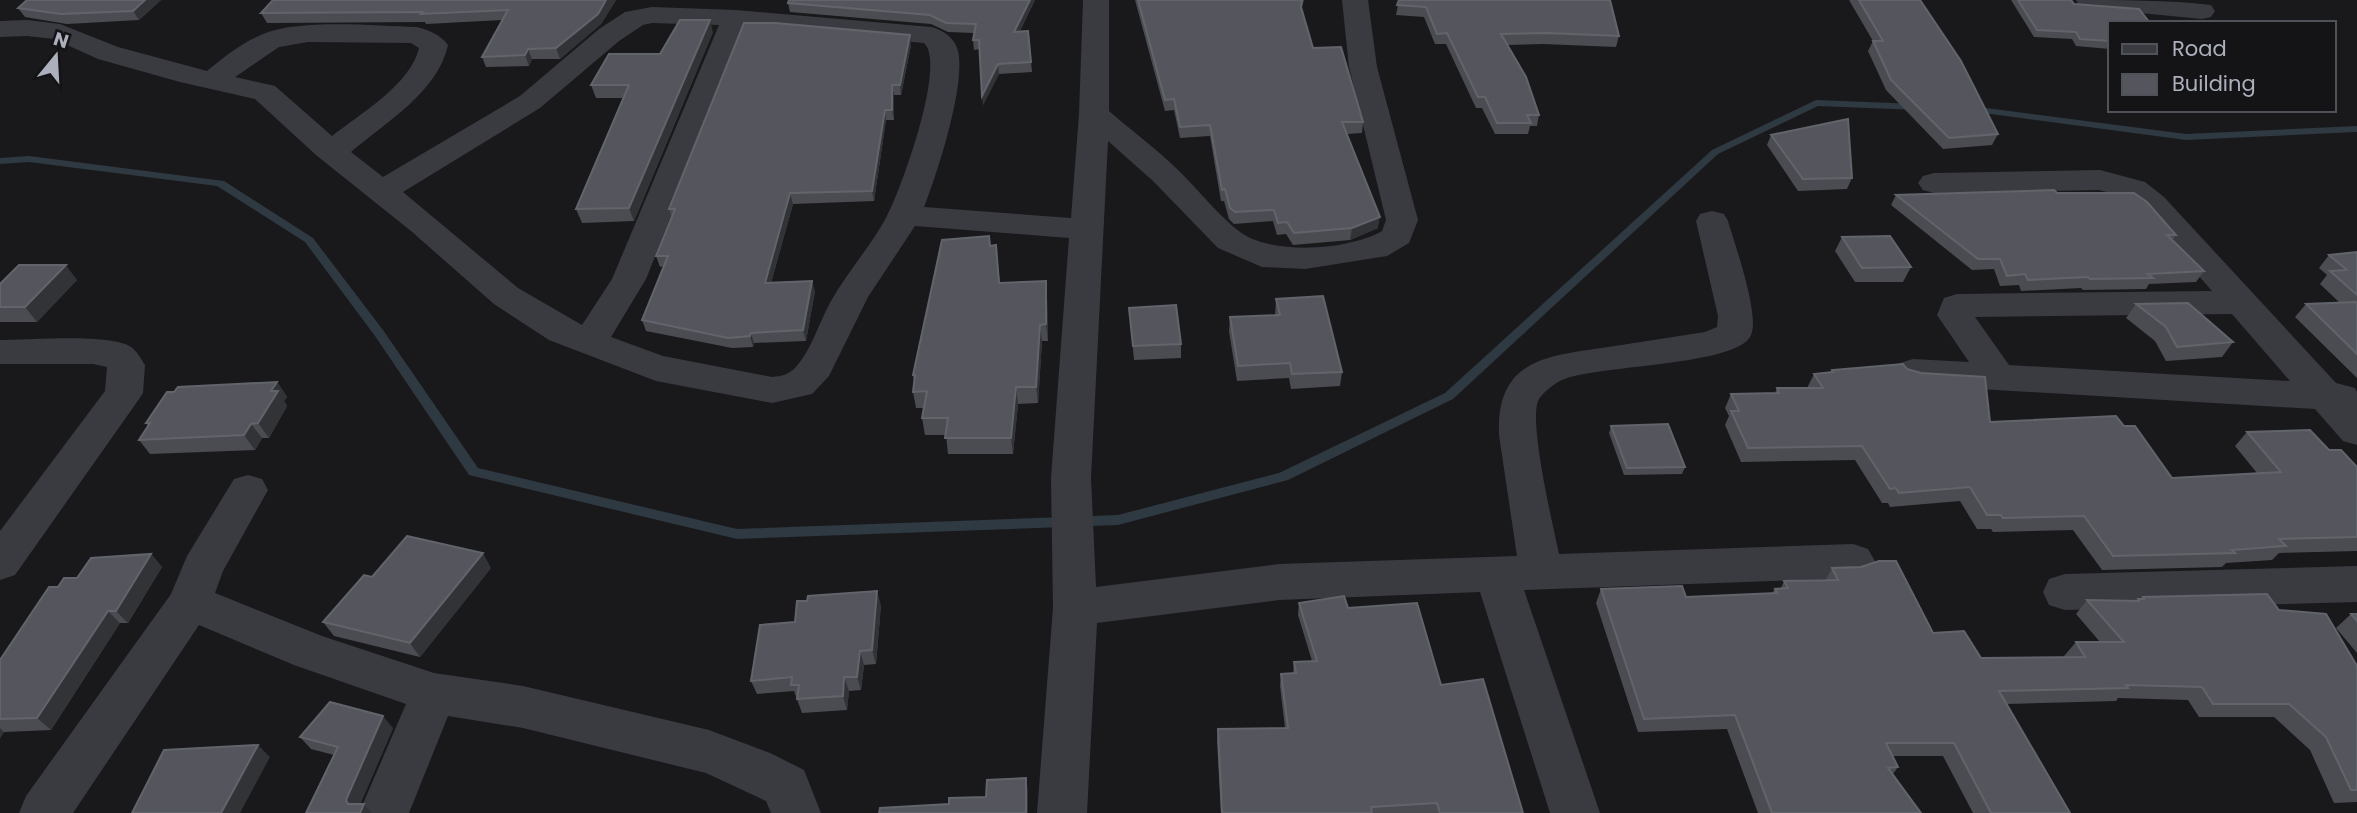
<svg xmlns="http://www.w3.org/2000/svg" width="2357" height="813" viewBox="0 0 2357 813" font-family="Poppins,sans-serif">
  <style>
    .lines { fill: none; stroke-linecap: round; stroke-linejoin: round }
    .stream { fill: #2e3941; fill-rule: evenodd }
    .minor { fill: #3a3b41; fill-rule: evenodd }
    .wall { fill: #4a4c51 }
    .shaded-wall { fill: #323337 }
    .building { fill: #55565d; stroke: #62646c; stroke-width: 2 }
  </style>
  <rect width="100%" height="100%" fill="#19191c"/>
  <g class="lines">
    <path class="stream" d="M1816,100l102,4 5,3 -5,3 -100,-4 -100,48 -265,245 -165,81 -170,45 -381,14 -268,-64 -94,-139 -70,-94 -88,-56 -188,-24 -29,2v-6l29,-2 195,25 89,57 70,92 95,138 259,61 381,-14 161,-42 166,-80 267,-243z
      M1971,106l215,28 171,-8v6l-171,8 -218,-29v-4z"/>
    <path class="minor" d="M1083,0h26v111c23,20 48,38 69,59 19,18 45,51 65,64 33,21 106,16 139,-3l4,-11 -37,-153 -7,-67h26l9,67 41,153 -9,23 -22,13 -82,13 -43,-2 -44,-19 -65,-67 -45,-40 -17,337 5,109 183,-23 238,-8 -18,-121c-3,-77 49,-79 109,-88 33,-5 65,-10 97,-15l12,-5 1,-11 -22,-95 4,-7 12,-3 12,3 4,7c7,24 32,94 23,114 -12,31 -157,30 -189,45 -7,3 -21,14 -24,21 -9,24 15,124 21,153l294,-10 15,5 7,12 -7,12 -15,5 -329,12 76,223h-50l-70,-221 -201,8 -182,23 -10,190h-50l16,-205 -2,-130 18,-240 -154,-12 -47,71 -39,79 -17,18 -40,9 -116,-22 -107,-41 -55,-36 -83,-73 -95,-76 -61,-56 -75,-17 -82,-23 -44,-20 -27,-3 -27,1v-16l27,-1 33,4 58,23 89,24c16,-13 34,-28 54,-36 37,-17 114,-9 156,-8 12,3 24,8 31,18 -10,47 -62,77 -97,107l32,25 137,-81 79,-67 26,-17 27,-5 84,3 195,17c12,3 24,11 27,24 8,34 -21,123 -34,156l147,11 8,-104zM652,23l67,2 -107,254 -30,46 -64,-37 -115,-96 137,-84 79,-67 24,-16zM746,27l178,16c23,20 -23,147 -37,173 -16,30 -39,55 -56,85 -12,21 -19,48 -35,66 -8,8 -14,9 -24,10l-109,-21 -52,-19 35,-58zM308,42l103,1 8,5c-8,36 -59,66 -87,88l-57,-50 -40,-9 44,-30z
      M2076,0c44,0 92,0 135,5l4,6 -4,6 -9,2 -113,-11 -9,-2z
      M2100,170l45,12 19,15 172,186 19,5 2,4v53l-14,-4 -28,-32 -402,-24 -13,-4 -6,-9 6,-9 13,-4 56,3 -32,-47 7,-17 13,-4 255,-3 -70,-80 -19,-15 -24,-6 -165,3 -11,-3 -5,-7 5,-7 11,-3zM2232,314l58,67 -281,-16 -34,-48z
      M0,340c28,0 110,-7 131,7 6,4 10,12 14,18l-2,28 -6,9 -122,173 -15,5v-49l105,-140 2,-24 -14,-3h-93z
      M248,475l14,4 6,11 -45,81 -8,22 107,43 112,37 89,13 186,44 61,23 34,17 17,43h-50l-5,-12 -60,-28 -183,-45 -75,-12 -39,97h-50l47,-109 -112,-39 -95,-40 -126,188h-54l7,-17 145,-202 16,-38 47,-77z
      M2357,566v36l-292,8 -16,-5 -6,-13 6,-13 16,-5z"/>
  </g>
  <path class="wall" d="M161,0l-22,20 -72,4 -42,-7 -7,-9z
    M273,0h343l-15,24 -41,35h-28l-3,7 -43,1 -4,-10 20,-37 -76,4 -1,-2 -158,1 -6,-10z
    M1035,0l-15,31h8l4,41 -33,2 -16,31 -3,-56 -6,1 -1,-10 1,-7 -26,-1 -17,-8 -141,-12 -2,-9z
    M1135,0h169l-3,10 12,38 50,74 -1,11 -15,1 31,94 -28,12 -57,5 -7,-11 -9,1 -4,-14 -39,3 -5,-5 -5,-18h-3l-11,-65 -30,2 -6,-28 -9,1z
    M1399,0l220,36 -3,11 -73,-3 -36,1 32,70 -2,11h-7l-2,8h-33l-13,-26h-6l-30,-64h-11l-11,-27 -28,-2z
    M1849,0h71l78,134 -6,11 -49,4 -57,-59 -18,-39 5,-10z
    M2011,0h60l3,4 36,19v26l-34,-3 -4,-7 -38,-2z
    M713,32l-79,189 -52,2 -6,-14 47,-111h-27l-5,-13 69,-31z
    M911,45l-10,50h-7v25h-8l-12,81 -81,3 -22,79 44,8 -9,50 -52,2 -1,4 -21,1 -86,-17 -4,-11 22,-54 -4,1 -4,-11 16,-38 -3,-9z
    M1771,135l81,43 -5,11 -49,2 -31,-46z
    M2057,193l119,42 -4,6 32,30 -8,11 -47,2 -3,5 -63,1 -2,-2 -60,3 -2,-6 -19,1 -6,-17 -22,1 -81,-65 5,-10z
    M1842,237l69,30 -8,15h-48l-20,-31z
    M996,245l4,38 47,14 1,44h-6l-4,62 -20,1 -5,50h-65l-2,-19h-21l-3,-17 2,-10h-8l-3,-16 1,-11 -1,-6 77,-129z
    M2357,252v126l-62,-61 11,-13 34,-1 -20,-19 7,-9 -8,-7 10,-13z
    M77,280l-40,42h-37v-38z
    M1276,299l66,73 -2,14 -49,3 -2,-11 -52,3 -8,-50 1,-14 45,-2z
    M2136,304l97,38 -11,15 -56,4 -11,-20 -29,-23z
    M1129,308l52,36v14l-47,2z
    M1907,369l83,53 134,4 48,52 85,-5 -22,-27 12,-14 82,18 28,17v84l-78,2 -7,7 -46,3 -4,4 -120,3 -29,-40 -80,2 -2,-3h-14l-17,-28 -70,6 -2,-4h-6l-27,-43 -114,2 -16,-37 4,-9 -4,-8 6,-14 44,-1 2,-5h30l7,-14 16,-1 2,-3z
    M277,382l10,15 -3,4 3,5 -18,32h-7l-7,12 -105,4 -11,-14 9,-14 -2,-3z
    M1611,426l74,41 -3,7 -58,1 -15,-42z
    M151,554l11,13 -34,56h-8l-69,107 -47,2 -4,6v-78l77,-82z
    M491,568l-71,89 -86,-21 -11,-14z
    M1832,568l101,65 48,25 84,-1 -1,-1 12,-14h24l-24,-28 11,-14 49,1 7,-4 136,13 78,56v136l-23,1 -24,-53 -36,-33h-75l-11,-17 -70,-2 -2,3 -109,3 63,109h-97l-30,-57h-50l5,11 -5,7 28,39h-163l-31,-84 -89,3 -42,-129 5,-14 85,8 86,-4 3,-4 6,-1 3,-7h41z
    M1299,603l49,5 93,77 82,128h-302l-4,-72 1,-12 67,-1 -5,-42 1,-12 12,-1 1,-11 18,-1 -14,-46z
    M881,605l-5,59 -12,1 -3,25 -12,1 -2,19 -45,3 -8,-22 -37,3 -6,-13 44,-59z
    M2351,614h6v39l-21,-25z
    M393,728l-33,76h4l8,9h-66l28,-58 -23,-6 -11,-12z"/>
  <path class="shaded-wall" d="M145,0h16l-22,20 -6,-9z
    M606,0h10l-15,24 -41,35 -4,-11z
    M1030,0h5l-20,41 -1,-9z
    M710,20l3,12 -79,189 -5,-13z
    M910,35l1,10 -10,50 -1,-10z
    M528,49l4,10 -3,7 -4,-11z
    M998,64l1,10 -16,31 -1,-9z
    M892,85l2,10v25l-2,-10z
    M885,110l1,10 -12,81 -2,-10z
    M790,193l3,11 -25,90 -3,-11z
    M1380,217l-2,11 -28,12 2,-12z
    M66,265l11,15 -40,42 -12,-15z
    M812,281l3,10 -9,50 -3,-11z
    M1046,281l1,16 1,44 -2,-17z
    M1040,325l2,16 -4,62 -2,-16z
    M751,333l3,10 -1,4 -3,-11z
    M277,382l10,15 -3,4 3,5 -18,32 -11,-15 13,-32z
    M1016,387l2,17 -5,50 -2,-16z
    M251,424l11,14 -7,12 -11,-15z
    M483,553l8,15 -71,89 -10,-14z
    M151,554l11,13 -34,56 -12,-12z
    M877,591l4,14 -5,59 -4,-14z
    M108,611l12,12 -69,107 -14,-12z
    M860,651l4,14 -3,25 -4,-13z
    M844,677l5,14 -2,19 -4,-14z
    M383,716l10,12 -36,84 -11,-12z
    M0,728l4,4 -4,6z
    M258,745l12,12 -30,56h-19z
    M1026,778l2,12v23h-2z
    M364,804l8,9h-12z"/>
  <path class="building" d="M27,0h118l-12,11 -72,3 -43,-6z
    M273,0h333l-8,14 -42,34 -28,1 -3,6 -43,2 26,-47 -87,4 2,-2 -162,1z
    M789,0h241l-16,32 14,-1 3,31 -33,2 -16,32 -3,-56h-6l3,-16 -30,-1 -16,-8 -142,-12z
    M1138,0h164l-1,7 12,41 28,-1 22,75h-21l38,95 -28,11 -58,5 -7,-11 -9,1 -4,-13 -39,2 -5,-4 -5,-19 -3,1 -12,-65 -30,2 -6,-28 -9,1z
    M1399,0h211l9,36 -73,-3 -45,1 25,43 13,38h-12l4,8h-34l-12,-26h-7l-31,-64 -10,1 -11,-27 -29,-2z
    M1859,0h61l41,61 37,73 -49,4 -58,-58 -18,-39h10z
    M2018,0h53l3,4 65,5 11,14h-40v18l-30,-2 -4,-7 -39,-2z
    M680,20h30l-81,188 -53,1 53,-124h-38l18,-31h51z
    M744,23h31l135,12 -10,50h-8v25h-7l-13,81 -82,2 -25,90 47,-2 -9,49 -52,3 -1,3 -22,2 -86,-18 26,-64h-12l19,-47h-6z
    M1848,119l4,59 -49,1 -32,-44z
    M2054,190l3,3h77l13,9 29,33h-9l37,36 -56,3 5,4 -63,1 -2,-2 -60,3 -3,-6 -18,2 -7,-17h-22l-82,-64z
    M989,236l1,10 6,-1 3,38 47,-2v43l-6,1 -4,62h-20l-5,51h-66l3,-20h-26l5,-27 -14,1 2,-17h-2l29,-135z
    M1890,236l21,31 -49,1 -20,-31z
    M2357,252v43l-27,-24 17,-1 -18,-15z
    M19,265h47l-41,42h-25v-23z
    M1323,296l19,76 -50,2 -2,-11 -52,3 -8,-49 50,-2 -4,-16z
    M2357,302v52l-51,-50z
    M2188,303l45,39 -56,5 -11,-20 -30,-23z
    M1176,305l5,39 -48,2 -4,-38z
    M1903,364l4,5 14,4 64,4 5,45 126,-6 8,10h11l37,52 109,-6 -34,-40 63,-2 19,20h12l16,17v70l-78,2 7,7 -54,4 3,3 -122,3 -29,-40 -81,2 -2,-3h-14l-17,-28 -71,6 -3,-5 -6,1 -28,-43 -114,2 -17,-37h8l-8,-17 48,-1 -2,-5h46l-9,-14 19,-2 -1,-2z
    M277,382l-6,9h7l-20,32 -7,1 -7,11 -105,5 11,-17h-4l21,-31h7l4,-5z
    M1668,424l17,43 -58,1 -16,-42z
    M407,536l76,17 -73,90 -87,-21 41,-47 8,2z
    M151,554l-35,57h-8l-71,107 -37,1v-59l49,-73h9l6,-9h13l14,-20z
    M1879,561h17l37,72 31,-2 17,27 104,-1 -9,-15h48l-37,-42 52,1 -1,-2h6l-1,-2 124,-3 12,16 47,4 31,52v124h-6l-25,-53 -37,-33h-76l-11,-17 -76,-2 2,3 -129,3 71,122h-79l-37,-70h-68l12,24 -10,1 33,45h-149l-37,-98 -91,4 -43,-130 81,-3 4,11 91,-4 -2,-4 13,-1 -4,-7 54,-1 -6,-12 29,-1z
    M877,591l-5,59 -12,1 -3,26h-13l-1,19 -46,3 2,-14h-8l1,-8 -41,4 9,-56 35,-3 2,-21h10l1,-5z
    M1344,596l4,12 69,-5 24,82 42,-6 40,134h-83l-3,-10 -66,4 1,6h-150l-4,-84 70,-1 -7,-54 15,-1 -2,-11 23,-1 -18,-58z
    M2351,614h6v7z
    M330,702l53,14 -37,84 2,4h16l-4,9h-54l32,-66 -38,-10z
    M258,745l-37,68h-89l32,-63z
    M1026,778v35h-147l1,-5 69,-4v-6l37,-1 1,-17z"/>
  <rect x="2108" y="21" width="228" height="91" fill="#141417" stroke="#505259" stroke-width="2"/>
  <rect x="2122" y="44" width="35" height="10" fill="#3a3b41" stroke="#505259" stroke-width="2"/>
  <text x="2172" y="56" font-size="21" fill="#abb0bc">Road</text>
  <rect x="2122" y="74" width="35" height="21" fill="#55565d" stroke="#505259" stroke-width="2"/>
  <text x="2172" y="91" font-size="21" fill="#abb0bc">Building</text>
  <g transform="translate(56 56) rotate(18)" stroke="#141417" stroke-width="5" paint-order="stroke">
  <path d="M0-5L12 26L0 18L-12 26Z" fill="#abb0bc"/>
  <text y="-10" font-size="19" font-weight="bold" text-anchor="middle" fill="#abb0bc">N</text>
  </g>
</svg>
